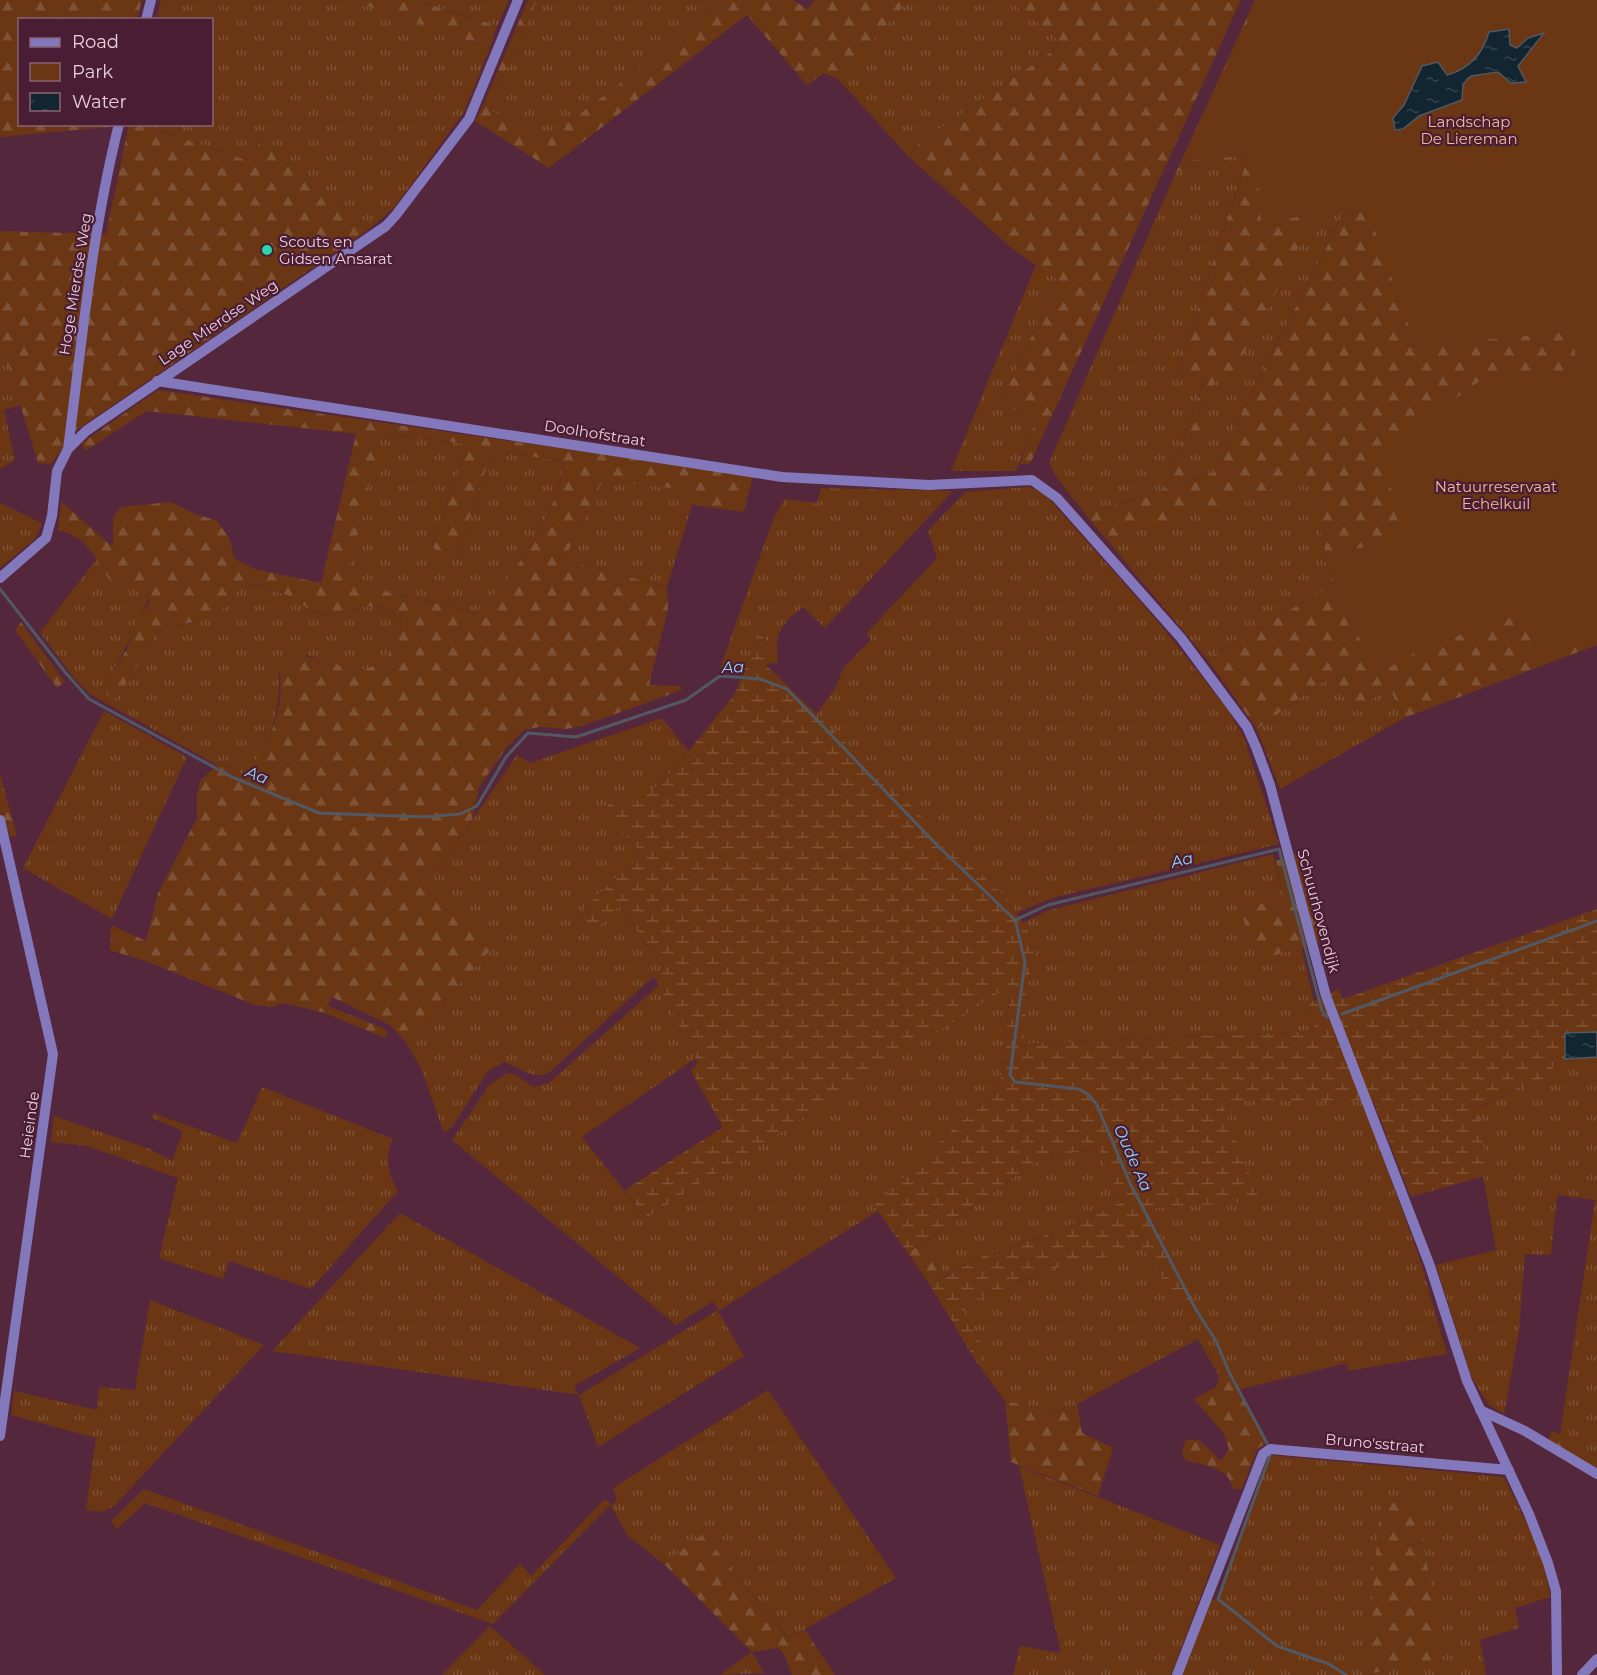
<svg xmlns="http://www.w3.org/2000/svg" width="1597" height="1675" viewBox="0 0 1597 1675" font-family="Montserrat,sans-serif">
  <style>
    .grass { fill: url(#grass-tufts) }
    .forest { fill: url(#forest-firs); fill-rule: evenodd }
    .wetland { fill: url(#wetland-marsh) }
    .green { fill: #6a3613 }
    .water { fill: url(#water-ripples); stroke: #525863; stroke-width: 1.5 }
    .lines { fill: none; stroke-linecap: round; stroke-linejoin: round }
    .stream { stroke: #525863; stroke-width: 3 }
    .minor { stroke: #8378bc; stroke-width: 10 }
    .poi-dot { fill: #2ed4ab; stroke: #491d33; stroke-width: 2 }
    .labels { text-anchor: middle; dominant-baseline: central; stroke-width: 4.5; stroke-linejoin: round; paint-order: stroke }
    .park-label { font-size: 15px; fill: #f2b999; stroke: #491d33 }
    .poi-label { font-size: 15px; fill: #ebcdd9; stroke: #491d33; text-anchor: start }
    .street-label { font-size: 15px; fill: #ebcdd9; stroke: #491d33 }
    .water-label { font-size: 16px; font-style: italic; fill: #95d5f5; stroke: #491d33 }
  </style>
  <defs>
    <pattern id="grass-tufts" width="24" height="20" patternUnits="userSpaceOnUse" patternTransform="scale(1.5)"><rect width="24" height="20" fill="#6a3613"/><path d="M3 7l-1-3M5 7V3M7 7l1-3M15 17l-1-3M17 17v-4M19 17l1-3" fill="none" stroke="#7f5235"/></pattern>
    <pattern id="forest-firs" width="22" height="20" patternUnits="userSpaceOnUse" patternTransform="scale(1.5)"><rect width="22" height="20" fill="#6a3613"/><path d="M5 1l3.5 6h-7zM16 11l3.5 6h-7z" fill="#7f5235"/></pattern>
    <pattern id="wetland-marsh" width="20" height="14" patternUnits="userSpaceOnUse" patternTransform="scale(1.5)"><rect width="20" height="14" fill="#6a3613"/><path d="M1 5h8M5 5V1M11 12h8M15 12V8" fill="none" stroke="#7f5235"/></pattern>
    <pattern id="water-ripples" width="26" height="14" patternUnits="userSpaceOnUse" patternTransform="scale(1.5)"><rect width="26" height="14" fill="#112630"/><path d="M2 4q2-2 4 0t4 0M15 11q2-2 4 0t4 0" fill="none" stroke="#34444d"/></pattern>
  </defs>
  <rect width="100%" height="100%" fill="#54273d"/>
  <path class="grass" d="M161,0h198v3l131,45 -26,64 -70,96 -25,21 -106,-91 -17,22 -103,-35 69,-1v-104l-56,-1z
    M414,0h95l-12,26z
    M537,0h182l-23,26 -151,114 -56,-31z
    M909,0h99l47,35 3,12 -141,98 -8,12 -71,-78z
    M1249,153l-74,224 29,2 -38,109 -80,27 -31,-40 -6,-12 127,-291z
    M1347,206l-104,204 -26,61 -37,12 36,-103h14l87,-169z
    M1036,265l22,15 -56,119 32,26 -18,46h-65z
    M0,338l21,67 -17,5 11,50 -15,9z
    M381,433l87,11 -36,101 24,14 36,-109 73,12c-12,58 -47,110 -89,151l-131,-31z
    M1310,476l22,109 -125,74 -100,-119z
    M603,479l78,10 11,16 -25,82 -103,-27z
    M1028,487l10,3 11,9 111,125 69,87 15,27 35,106 -227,54 -36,15 -8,-13 -192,-185 20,-28 7,-19 28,-28 -5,-6 71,-76 -9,-27 37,-39z
    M821,488l132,3 -128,137 -22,-21c-23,18 -29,27 -25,55l-12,3v-32l-6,-5 -17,45 -23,-5 54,-151 11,-18 32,4z
    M0,503l42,20 -7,16 -35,29z
    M97,559l15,25 37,6c0,17 -6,17 -11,31 -10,24 -22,45 -36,68l11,12 18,-23 24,-43 8,-9 31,-3 46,-42c16,5 33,9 49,15 10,4 18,14 28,17 30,10 48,-25 84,7 0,16 -3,26 -15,37 -24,25 -50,5 -79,-2l-29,18c4,31 -8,85 -37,101l-20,-13 -4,4 -127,-71 -17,-17 -33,-45z
    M1330,676l59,11 15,31 -124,71 -23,-60z
    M104,711l83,46 -75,162 -89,-51z
    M662,718l26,33 -23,29 -29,22 -10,32 13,15 -4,11 -55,52 1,13 37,-20 46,62 -114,105c-17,9 -28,-4 -46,-10l-16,9 -36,56 -7,5 -3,-4 -21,-60 -14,-24 86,-97 -67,-59 91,-133 13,8z
    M1273,854l10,43 -43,13 18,49 43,-12 13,54 -5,3 8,27 -294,13 4,-56 8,-38 -12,-27 23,-12z
    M1011,984l-12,108 -41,32 -83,82 3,5 -160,100 26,45 -146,91 -19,-52 -307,-44 128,-138 240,135 -66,38 5,9 139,-85 -5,-9 -37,24 -224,-185 38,-56 18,-11 8,2 17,12 16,-4 110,-98 37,73 -114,79 64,81z
    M1597,1061v396l-37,-22 35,-235 -38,-5 -6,60 -26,-1 -6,77 -15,83 -16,-10 -17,-28 -35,-111 60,-15 -13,-74 5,-1 -12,-67 72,-31 7,-15z
    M262,1087l131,52c-9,17 -5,36 5,52l-87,98 -82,-28 -6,18 -64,-21 19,-80 -91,-32 -36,-4 3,-26 96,33 22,12 11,-30 -31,-13 1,-5 84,30z
    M1220,1101h142l57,155 28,98 -99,17 -1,-8 -109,27 -9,-18 -10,4 -21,-37 -121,65 -21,8 -51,-11 -28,-38 11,-8 -23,-38v-13l86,-35 92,-21 41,64 11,-4 -47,-99z
    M1099,1149l23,53 -77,34 -60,19 -40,21 -20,-35 100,-72 24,-13z
    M150,1300l114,45 -149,160c-10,7 -17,9 -29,4l10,-71 -85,-23 3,-24 83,19 2,-23 36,3z
    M768,1390l128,188 -107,60 -86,-103 -39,29 -36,-28 -18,-31 -117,119 -348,-121 -28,26 -6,-8 33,-32 333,121 43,-46 11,12 74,-77 6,6 6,-4 -4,-13z
    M1270,1455l234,22 37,76 10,44 -36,11 4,20 -39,12 6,35h-305l29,-75 8,-1z
    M1019,1466l201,79 -49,130h-158l7,-29 41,7z
    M490,1626l55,49h-103z
    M752,1652l12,21 -44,2z"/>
  <path class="forest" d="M0,0h142l-5,19 -117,1v104l90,1v2l-110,10z
    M359,0h55l83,26 -7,22 -132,-45z
    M528,0h9l-48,109 56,31 151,-114 23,-26h74l14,9 8,-9h94l-71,79 -14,-6 -17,12 -60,-70 -198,153 -74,-47 8,-15z
    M1008,0h233l-211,464h-10l14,-39 -32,-26 56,-119 -44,-30 -105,-93 8,-12 141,-98 -3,-12z
    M1255,0h342v645l-193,73 -15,-31 -35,26 -24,-37 -73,53 -50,-70 125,-74 -22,-108 -203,63 -21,-25 80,-27 38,-108 -29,-3 74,-223 -73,18zM1347,207l-104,203 -26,61 -36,12 35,-103 14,1 87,-169z
    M129,124l14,1 103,35 17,-22 106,91 -294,202 -24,33 -13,-1 -38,-125v-107l106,3z
    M158,390l595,86 -9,36 -52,-7 -12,-16 -77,-9 -39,80 103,27 1,22 -19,76 31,1 2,4 -97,35 -18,4 -28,-2 -15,3 -17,17 -28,40 -7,33 -46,68 68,58 -87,98 -17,-19 -58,-28 -4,9 55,22 5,5 -3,5 -60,-25 -42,-10 -11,4 -17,-2 -107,-43 -38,-12 1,-25 35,16 12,-48 39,-75v-23l3,-14 21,-20 20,13c21,-12 36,-50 39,-74 2,-13 -2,-25 2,-38 42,-21 71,29 104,-5 12,-12 15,-21 15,-38 -36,-31 -54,4 -84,-6 -10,-3 -18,-13 -28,-17 -15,-6 -33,-10 -49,-15 -11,38 -41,42 -77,45l-8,9 -24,43 -18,23 -11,-12 25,-40 12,-32 10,-13v-13l-37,-7c-15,-24 -25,-48 -54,-54l4,-28 51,45v-30l8,-10 50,-5 26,13 19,5 14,19 4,19 20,11 67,14 35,-149 -209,-23 -62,40 -3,-8zM382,433l86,11 -36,102 9,9 15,4 36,-109 73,12c-11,58 -47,110 -90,151l-129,-31z
    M21,622l44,60 -8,6 -42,-58z
    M0,774l17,62 -6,1 -11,-25z
    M1298,853l26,88 -66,19 -18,-50 43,-13 -7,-36z
    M925,1241l20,35 -15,9 -22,-32z
    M1229,1372l38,71 -10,6 -15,40h-9c-4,-23 -29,-23 -48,-29l-3,-7 4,-13h13l22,21 8,-12 -5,-15 -30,-35 22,-12 3,-11z
    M1005,1401l51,11 21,-8 5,29 31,15 -15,48 -87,-34z
    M1552,1430l45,27v12l-48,-29z
    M1417,1497l24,161 -76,17 16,-175z
    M703,1534l85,104 17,-8 30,45h-43l-8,-21 -6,-6 -26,4 -88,-88z"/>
  <path class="wetland" d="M760,628l6,5v32l242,235 19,29 8,21 -8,38 -3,56 292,-13 -7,-28 29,-14 5,10 254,-90v123l-31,1v26l31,-2v4l-42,1 -7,15 -71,30 11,68 -77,22 -38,-96h-152l39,100 -112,8 47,99 -11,4 -41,-63 -92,20 -86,35v14l24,37 -12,8 -47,-78 55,-30 60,-19 77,-34 -23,-53 -50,7 -24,13 -117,84 -34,-47 84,-82 41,-32 12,-107 -365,233 -21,-28 98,-63 -32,-56 7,-9 -44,-86 10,-9 -45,-61 -26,26 -12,-7 -1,-13 55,-52 4,-10 -33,-34 3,-15 27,1 29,-22 70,-86z"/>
  <path class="green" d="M1258,0h339v640l-58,20 -12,-48 -100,34 -50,28 -6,-10 -47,-105 77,-24 -19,-90 19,-3 12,-8 17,-17 51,-37 22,-12 43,7 32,-7 -7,-36 -155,14 -50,-140 -105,17 -5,-68 -75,6z"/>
  <path class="water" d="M1509,29l1,16 7,3 11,-10 16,-5 -26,33 8,16 -15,1 -13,-11 -27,4 -8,8 -1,16 -43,16 -16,13 -8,1 -2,-12 11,-13 18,-39 16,-4 9,13c22,-6 36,-22 42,-43z
    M1597,1032v25l-32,2v-26z"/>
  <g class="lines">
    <path class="stream" d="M0,589l65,83 24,27 143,78 87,36 106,4 35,-3 17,-8 29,-49 22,-24 48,4 110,-37 34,-24 40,3 27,10 150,156 78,75 33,-15 231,-56 43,162 5,6
      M1015,920l10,42 -15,113 5,7 63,7 10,5 9,11 33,78 65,125 21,33 13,31 38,71
      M1342,1014l255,-93
      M1270,1455l-52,144 59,47 52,18 17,11"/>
    <path class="minor" d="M146,20l5,-20
      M157,381l625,96 147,8 103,-5 25,18 124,140 66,89 9,20 14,38 56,211 104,270 37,115 62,133 19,49 8,28 1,84
      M68,449c14,-108 24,-219 51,-325
      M0,578l46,-40 6,-22 5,-45 11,-22 18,-18 300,-205 10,-11 73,-96 49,-119
      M0,820l53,234 -53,382
      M1480,1410l45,21 72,43
      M1177,1675l86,-221 7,-5 239,21
      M1582,1675l15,-16"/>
  </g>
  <circle class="poi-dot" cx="267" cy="250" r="6"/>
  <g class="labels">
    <g class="park-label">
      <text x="1469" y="121">Landschap<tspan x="1469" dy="17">De Liereman</tspan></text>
      <text x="1496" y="486">Natuurreservaat<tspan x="1496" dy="17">Echelkuil</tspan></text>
    </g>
    <g class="poi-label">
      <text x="279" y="241">Scouts en<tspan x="279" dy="17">Gidsen Ansarat</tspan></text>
    </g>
    <g class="street-label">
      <text transform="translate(75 284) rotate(-81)">Hoge Mierdse Weg</text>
      <text transform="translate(218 322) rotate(-34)">Lage Mierdse Weg</text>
      <text transform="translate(595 433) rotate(9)">Doolhofstraat</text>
      <text transform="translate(1319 911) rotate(75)">Schuurhovendijk</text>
      <text transform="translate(29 1125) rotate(-82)">Heieinde</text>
      <text transform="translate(1375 1443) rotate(5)">Bruno'sstraat</text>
    </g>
    <g class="water-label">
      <text transform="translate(733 667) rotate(-2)">Aa</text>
      <text transform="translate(257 775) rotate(22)">Aa</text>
      <text transform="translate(1182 860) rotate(-14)">Aa</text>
      <text transform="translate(1133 1158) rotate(66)">Oude Aa</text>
    </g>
  </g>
  <rect x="18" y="18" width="195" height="108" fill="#491d33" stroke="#8a6375" stroke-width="1.5"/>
  <rect x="30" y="38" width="30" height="9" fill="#8378bc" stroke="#8a6375" stroke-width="1.5"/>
  <text x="72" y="48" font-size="18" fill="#ebcdd9">Road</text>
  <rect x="30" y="63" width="30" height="18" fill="#6a3613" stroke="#8a6375" stroke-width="1.5"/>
  <text x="72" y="78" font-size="18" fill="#ebcdd9">Park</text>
  <rect x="30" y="93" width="30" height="18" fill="url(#water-ripples)" stroke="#8a6375" stroke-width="1.5"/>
  <text x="72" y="108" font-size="18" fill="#ebcdd9">Water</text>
</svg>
